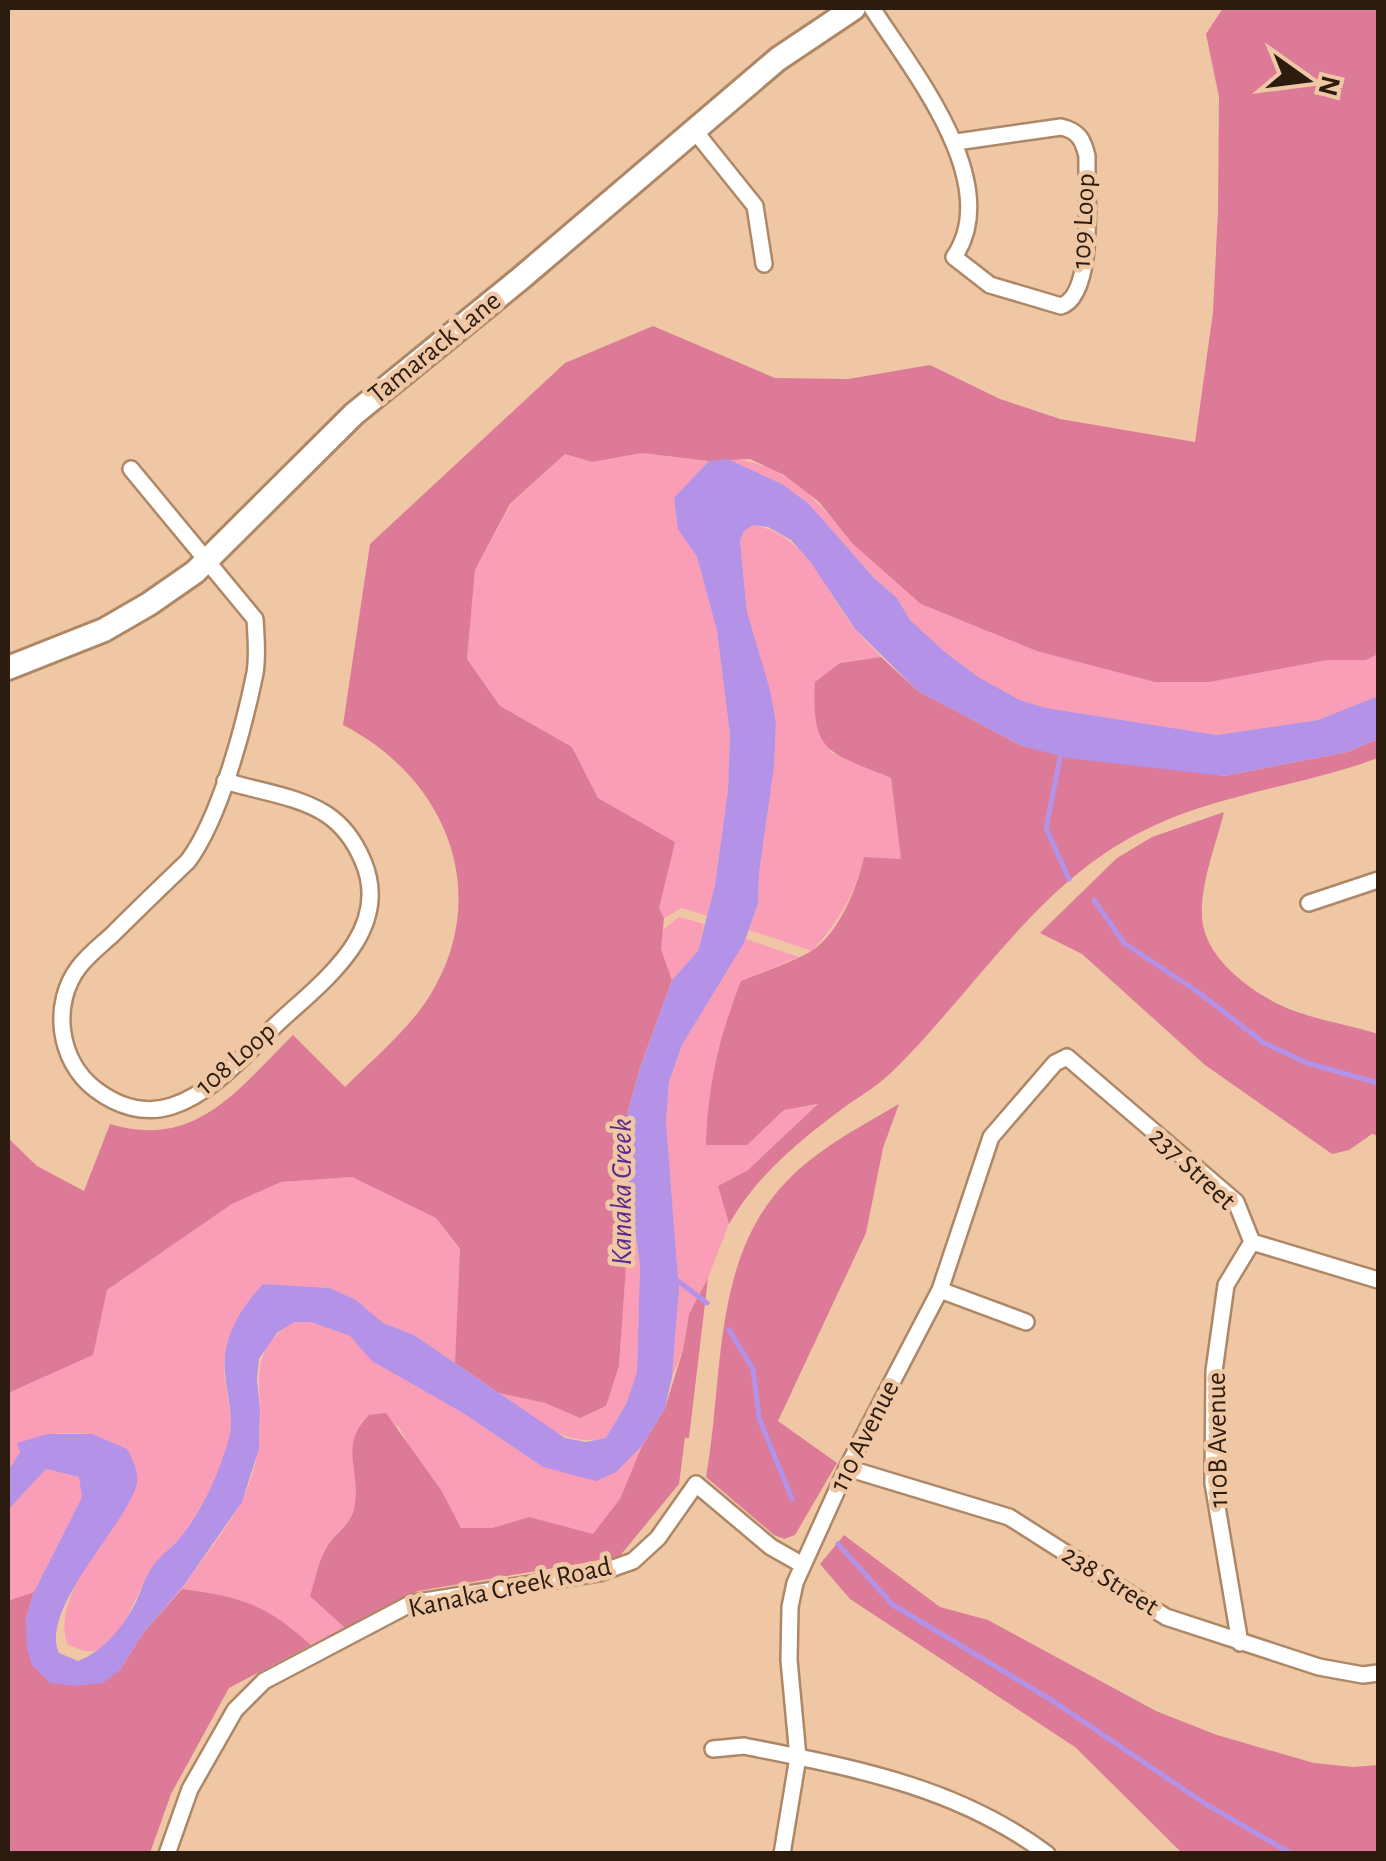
<svg xmlns="http://www.w3.org/2000/svg" width="1386" height="1861" viewBox="0 0 1386 1861" font-family="'Alegreya Sans',sans-serif">
  <style>
    .green { fill: #fa9db7 }
    .forest { fill: #dd7a97 }
    .water { fill: #b492e8 }
    .lines { fill: none; stroke-linecap: round; stroke-linejoin: round }
    .stream { stroke: #b492e8; stroke-width: 5 }
    .street-casing { stroke: #ad8766; stroke-width: 20 }
    .secondary-casing { stroke: #ad8766; stroke-width: 28 }
    .street { stroke: #fff; stroke-width: 15 }
    .secondary { stroke: #fff; stroke-width: 22 }
    .labels { text-anchor: middle; dominant-baseline: central; stroke-width: 9; stroke-linejoin: round; paint-order: stroke }
    .street-label { font-size: 28px; fill: #2b1c0f; stroke: #f0c7a5 }
    .water-label { font-size: 30px; font-style: italic; fill: #5a2a8e; stroke: #f0c7a5 }
  </style>
  <rect width="100%" height="100%" fill="#f0c7a5"/>
  <path class="green" d="M642,453l67,8 -35,38 4,29 19,29 20,74 13,104 -2,55 -13,95 -8,31 -25,-8 -18,10 -6,-10 16,-66 -76,-44 -26,-51 -72,-41 -33,-47 8,-89 36,-66 54,-50 27,8z
    M728,459c55,1 92,43 124,84l475,117h39l12,-6v42l-60,24 -101,15 -171,-27 -26,-8 -42,-23 -33,-25 -35,-32 -13,-22 -23,-20 -65,-74 -27,-20z
    M753,525c53,9 72,65 101,103 8,10 18,19 27,29l-41,6 -10,89 61,26 10,81 -37,-2c-9,38 -26,65 -52,94l-63,-21 9,-26 1,-31 15,-106 2,-43 -29,-112 -7,-71 4,-10z
    M679,917l25,7 -6,27 -26,29 -11,-31 2,-19z
    M746,939l53,18 -58,24 6,164 37,-35 36,-6 -72,66 -30,16 11,38 -21,54 -19,36 -6,36 -11,27 7,-87 -13,-168 3,-40 13,-37z
    M352,1177l84,41 24,32 -5,113 -41,-28 -31,-12 -27,-23 -26,-12 -67,-4c-23,24 -41,53 -39,88 2,22 10,45 5,68 -6,28 -30,73 -47,95 -9,12 -23,21 -31,34 -13,21 -29,72 -54,81 -10,4 -20,-2 -29,-5 -18,-39 34,-104 55,-136l-31,-75c-46,-2 -59,-3 -84,37v-78l84,-38 15,-65 125,-86 49,-22z
    M630,1209l10,57 -3,106 -11,32 -20,34c-44,10 -73,-20 -107,-45l46,10 35,15 26,-12 13,-40z
    M294,1321l17,1 39,14 23,25 90,52 80,54 73,5 26,-26 -22,54 -27,35 -64,-18 -37,11h-31c-19,-35 -44,-65 -62,-101l-30,-12c-33,33 -5,56 -16,96 -4,15 -21,25 -28,38 -7,14 -10,32 -14,46l34,33 -34,17c-45,-41 -69,-48 -129,-56 22,-34 53,-67 67,-105 9,-23 13,-51 11,-76 -2,-42 -4,-60 34,-87z
    M46,1469l34,8 2,20 -48,95 -26,9v-91z"/>
  <path class="forest" d="M1223,8h155v646l-12,6h-39l-118,22h-54l-118,-31 -116,-47 -69,-61 -33,-41 -35,-27 -34,-16 -41,2 -67,-8 -50,9 -27,-8 -55,50 -35,66 -8,89 33,47 72,41 26,51 77,44 -16,66 5,10 -3,31 11,31 -32,88 -19,69 9,72 -11,157 -13,40 -26,12 -35,-15 -46,-10 -44,-30 5,-114 -24,-31 -84,-41 -71,5 -49,22 -125,86 -14,65 -85,38v-255l29,28 47,25 26,-67c86,26 128,-35 183,-89l52,52c28,-28 62,-56 84,-90 65,-104 17,-219 -86,-272l27,-181 195,-181 88,-37 122,52 73,1 82,-14 70,34 60,20 135,23 18,-130 5,-101 1,-114 -13,-63z
    M881,657l37,34 104,55 202,30 123,-24 31,-13v19c-78,29 -165,36 -239,75 -102,52 -165,158 -245,237 -14,14 -32,25 -48,36 -47,35 -87,67 -117,118l-11,-38 30,-16 70,-66 -34,6 -37,35h-41c2,-62 13,-107 35,-164 22,-9 46,-17 67,-28 30,-16 49,-65 56,-96l37,2 -10,-81c-61,-26 -80,-22 -76,-96l25,-19z
    M1224,812c-8,33 -24,72 -22,106 3,42 52,76 87,91 28,11 61,16 89,25v102l-6,-2 -23,16 -17,4 -127,-89 -123,-111 -42,-21 77,-75 35,-21z
    M899,1104l-16,44 -17,85 -88,188 59,42 -42,72 -11,4 -10,-4 -68,-58c18,-99 5,-217 80,-295 31,-33 74,-55 113,-78z
    M708,1278l-19,160h-4l-6,46 -60,73 -201,34 -73,37 -35,-32c5,-15 8,-33 15,-46 7,-14 24,-24 28,-38 11,-41 -17,-64 16,-97l17,-2 55,77 20,38h31l37,-11 64,17 27,-35 22,-53 23,-38 18,-58 6,-36z
    M844,1535l96,72 48,13 168,91 61,24 97,28 39,4 25,-2v88h-196l-107,-106 -225,-148 -30,-35z
    M182,1589c60,8 84,15 129,56l-82,43 -58,106 -21,59h-142v-252l26,-9 -8,26 6,47 88,5 23,-37z"/>
  <path class="water" d="M728,459l54,25 27,20 65,74 23,20 13,22 35,32 33,25 42,23 26,8 171,27 101,-15 60,-24v43l-31,13 -123,24 -156,-18 -46,-12 -104,-55 -63,-62 -44,-66 -20,-23 -23,-13 -15,-2 -9,6 -4,10 7,71 23,78 6,34 -2,43 -15,106 -1,31 -14,39 -62,102 -13,37 -3,40 13,168 -7,87 -7,31 -23,38 -26,26 -20,9 -53,-14 -80,-54 -91,-52 -22,-25 -39,-14h-17l-17,11 -18,26 -2,20 3,31 -1,39 -17,53 -60,86 -39,45 -23,37 -17,13 -27,3 -26,-3 -18,-18 -5,-17 -1,-30 8,-26 48,-95 -3,-20 -33,-8 -38,41v-39l12,-19 -3,-9 31,-9h44l35,15c6,11 13,25 9,38 -13,41 -97,123 -77,166l19,8c25,-9 46,-35 58,-59 5,-11 9,-25 16,-35 8,-11 19,-19 27,-28 21,-25 40,-65 49,-97 7,-22 -1,-46 -3,-69 -4,-34 15,-65 38,-89l67,4 26,12 27,23 31,12 151,103 21,4 20,-4 20,-34 11,-32 3,-106 -19,-129 19,-69 32,-88 26,-29 17,-66 13,-95 2,-55 -13,-104 -20,-74 -19,-28 -4,-31 35,-37z"/>
  <g class="lines">
    <path class="stream" d="M1061,753l-15,75 23,51
      M1094,900l30,43 74,49 66,51 43,20 71,20
      M674,1278l33,25
      M729,1330l24,39 6,49 33,81
      M838,1544l55,61 160,96 151,102 88,51"/>
    <g class="street-casing">
      <path id="street" d="M872,8c39,61 133,175 82,249
        M694,130l61,76 9,58
        M954,257l36,28 71,21c35,-11 25,-117 26,-150 -4,-16 -8,-25 -26,-29l-105,15
        M131,469l124,150c1,18 3,36 0,54 -11,54 -35,145 -67,188 -26,25 -51,49 -76,74 -11,10 -24,20 -33,32 -28,36 -21,94 16,122 22,17 49,26 77,17 41,-13 76,-55 107,-84 44,-41 114,-91 84,-161 -8,-19 -20,-36 -37,-47 -28,-18 -69,-23 -101,-33
        M1309,903l69,-23
        M1252,1242l126,38
        M940,1290l86,32
        M847,1468l162,49 157,100 153,50 44,8 15,-2
        M1240,1643l-27,-160 1,-112 12,-86 26,-43
        M713,1749l31,-3c109,22 212,40 303,108
        M167,1854l23,-65 45,-79 29,-29 148,-78 187,-30 34,-12 25,-23 38,-54 75,63 30,17
        M782,1854l16,-97 -9,-97 1,-53 5,-24 52,-115 93,-178 51,-153 64,-74 12,-6 169,145 16,40"/>
    </g>
    <g class="secondary-casing">
      <path id="secondary" d="M8,668l96,-38 45,-26 46,-32 159,-158 166,-135 258,-220 76,-51"/>
    </g>
    <use href="#street" class="street"/>
    <use href="#secondary" class="secondary"/>
  </g>
  <g class="labels">
    <g class="street-label">
      <text transform="translate(1084 221) rotate(-87)">109 Loop</text>
      <text transform="translate(435 348) rotate(-39)">Tamarack Lane</text>
      <text transform="translate(236 1059) rotate(-41)">108 Loop</text>
      <text transform="translate(1192 1169) rotate(43)">237 Street</text>
      <text transform="translate(865 1436) rotate(-63)">110 Avenue</text>
      <text transform="translate(1218 1440) rotate(-91)">110B Avenue</text>
      <text transform="translate(1110 1581) rotate(32)">238 Street</text>
      <text transform="translate(510 1588) rotate(-12)">Kanaka Creek Road</text>
    </g>
    <g class="water-label">
      <text transform="translate(622 1192) rotate(-90)">Kanaka Creek</text>
    </g>
  </g>
  <rect width="1386" height="1861" fill="none" stroke="#2b1c0f" stroke-width="20"/>
  <g transform="translate(1306 80) rotate(104)" stroke="#f0c7a5" stroke-width="8" paint-order="stroke">
  <path d="M0-8L18 38L0 25L-18 38Z" fill="#2b1c0f"/>
  <text y="-15" font-size="28" font-weight="bold" text-anchor="middle" fill="#2b1c0f">N</text>
  </g>
</svg>
